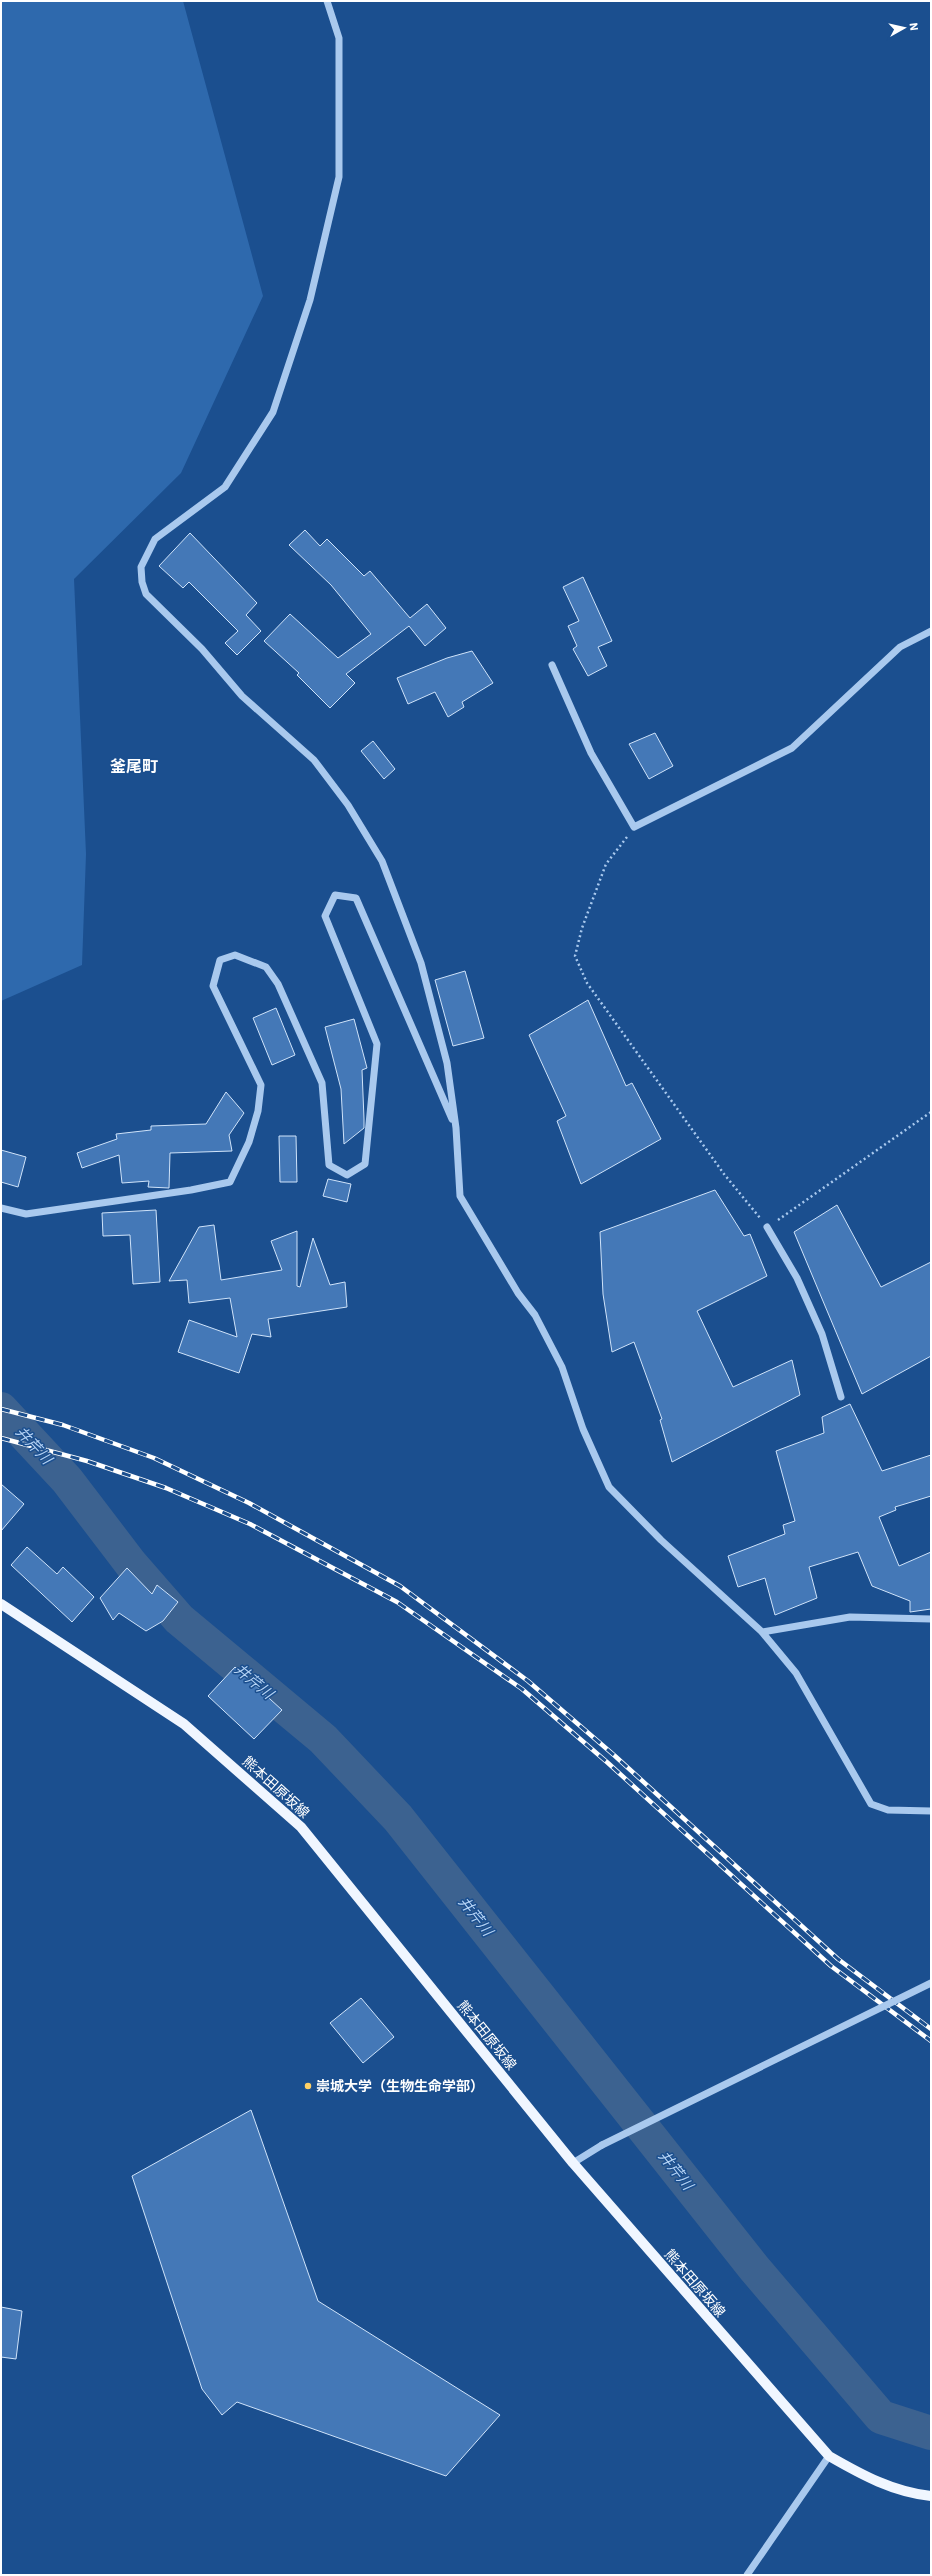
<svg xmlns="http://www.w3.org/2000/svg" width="932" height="2576" viewBox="0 0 932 2576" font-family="'IBM Plex Sans','Noto Sans JP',sans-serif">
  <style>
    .green { fill: #2e69ad }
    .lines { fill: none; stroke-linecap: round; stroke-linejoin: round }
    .river { stroke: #3c6290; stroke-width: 34 }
    .building { fill: #4478b7; stroke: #cfe3fa }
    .path { stroke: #a9c9ee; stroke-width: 2.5; stroke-dasharray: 2 3; stroke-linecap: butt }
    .minor { stroke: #a9c9ee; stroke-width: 7 }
    .major { stroke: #f0f6ff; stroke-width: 10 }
    .rail-casing { stroke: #fff; stroke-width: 4.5 }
    .rail { stroke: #1b4f8f; stroke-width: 3; stroke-dasharray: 9; stroke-linecap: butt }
    .minor-bridge { stroke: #a9c9ee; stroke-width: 7 }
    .poi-dot { fill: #ffd166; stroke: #1b4f8f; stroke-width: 1.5 }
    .labels { text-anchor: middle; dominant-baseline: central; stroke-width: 3; stroke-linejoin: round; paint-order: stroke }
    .street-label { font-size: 14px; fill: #fff; stroke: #1b4f8f }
    .poi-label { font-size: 14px; font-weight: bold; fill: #fff; stroke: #1b4f8f; text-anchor: start }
    .water-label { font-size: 15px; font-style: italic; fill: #b5d3f5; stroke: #1b4f8f }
    .quarter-label { font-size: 16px; font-weight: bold; fill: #fff; stroke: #1b4f8f }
  </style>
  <rect width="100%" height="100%" fill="#1b4f8f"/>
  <path class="green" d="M1,1h182l80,295 -82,177 -107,106 12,275 -4,111 -81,36z"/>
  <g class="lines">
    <path class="river" d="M1,1409l66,71 64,84 48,55 144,120 75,79 356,450 127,149 50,16"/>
  </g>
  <path class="building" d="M305,530l15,16 7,-7 37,37 6,-5 40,47 17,-14 19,24 -21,18 -16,-20 -63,48 9,9 -25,25 -33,-33 2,-2 -35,-32 26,-27 48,44 33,-24 -40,-49 -42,-40z
    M190,533l67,70 -11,12 15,16 -24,24 -12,-12 13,-12 -49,-49 -6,6 -24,-22z
    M583,577l29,64 -14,6 9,19 -19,10 -15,-27 4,-3 -9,-20 11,-5 -16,-34z
    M472,651l21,32 -31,19 2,5 -16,10 -13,-25 -27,12 -11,-26 50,-20z
    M655,733l18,33 -24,13 -20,-35z
    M373,741l22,28 -11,10 -23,-28z
    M465,971l19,67 -31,8 -18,-66z
    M588,1000l38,86 6,-3 29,56 -80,45 -24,-63 9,-5 -37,-81z
    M276,1008l19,47 -23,10 -19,-47z
    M354,1019l13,49 -5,2 2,49v9l-20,16 -3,-55 -16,-62z
    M226,1092l18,21 -15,22 3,16 -62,2 -1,35 -21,-1 1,-6 -27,2 -3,-28 -37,13 -5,-15 40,-14 -1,-5 35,-4v-4l55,-2z
    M279,1136h17l1,46h-17z
    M1,1150l25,7 -8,30 -17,-5z
    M328,1179l23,5 -4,18 -24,-6z
    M715,1190l29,46 6,-2 17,42 -70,35 36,76 59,-27 8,35 -128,67 -12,-42 2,-1 -28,-77 -22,10 -9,-58 -3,-62z
    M837,1205l44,82 50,-25v94l-69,38 -68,-162z
    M156,1210l4,72 -27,2 -3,-49 -27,1 -1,-23z
    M214,1225l7,55 61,-10 -11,-29 26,-10v55l3,1 13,-49 17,47 15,-3 2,25 -79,12 3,18 -19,-3 -13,39 -61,-21 11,-32 48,17 -7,-39 -41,5 -2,-23 -18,1 30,-54z
    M850,1404l32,67 49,-16v41l-36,11 1,3 -17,7 20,49 32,-14v57l-21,3v-11l-38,-15 -14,-34 -49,15 8,31 -42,17 -10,-37 -27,9 -10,-31 57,-22 -2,-9 12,-4 -19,-70 48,-18 -2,-16z
    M1,1484l23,20 -23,27z
    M27,1547l30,27 6,-7 31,30 -22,25 -61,-57z
    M127,1568l25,26 5,-9 21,17 -15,19 -17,10 -27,-18 -6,7 -13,-22z
    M235,1667l47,43 -28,29 -46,-43z
    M361,1998l33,39 -31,26 -33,-40z
    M251,2110l67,191 182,114 -54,61 -209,-74 -15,13 -20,-26 -70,-213z
    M1,2307l21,4 -6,48 -15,-2z"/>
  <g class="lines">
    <path class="path" d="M627,837l-21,27 -24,64 -7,28 12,27 137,191 36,44
      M778,1220l153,-108"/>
    <path class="minor" d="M327,1l12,37v139l-29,123 -37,112 -48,75 -70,52 -14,28 1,15 4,12 56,55 40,47 72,64 34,45 34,56 39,102 26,100 9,65 4,68 58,97 17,22 27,52 21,62 26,58 52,53 101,92 34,41 75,131 17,6 43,1
      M552,665l39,88 43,74 158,-79 108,-101 31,-16
      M1,1208l25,6 165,-24 39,-8 19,-40 9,-31 3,-26 -48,-99 7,-26 15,-5 31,12 12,17 44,99 7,82 18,10 18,-11 12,-120 -52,-128 10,-21 21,3 96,221
      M767,1227l30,51 25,56 19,63
      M762,1632l88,-15 81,2
      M573,2163l29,-18
      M747,2575l82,-119"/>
    <path class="major" d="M1,1604l183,120 117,103 272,336 256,293c33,19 64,36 102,40"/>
    <g class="rail-casing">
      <path id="rail" d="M1,1409l62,16 91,33 95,45 151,83 128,95 87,75 223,203 93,70
        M1,1438l86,23 79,27 84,36 147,78 125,87 86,74 223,203 100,75"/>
    </g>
    <use href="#rail" class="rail"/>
    <path class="minor-bridge" d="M602,2145l329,-162"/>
  </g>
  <circle class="poi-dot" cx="308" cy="2086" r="4"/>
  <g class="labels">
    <g class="street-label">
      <text transform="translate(276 1787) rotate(42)">熊本田原坂線</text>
      <text transform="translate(487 2035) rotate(51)">熊本田原坂線</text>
      <text transform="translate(695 2283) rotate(49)">熊本田原坂線</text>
    </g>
    <g class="poi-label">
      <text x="316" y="2086">崇城大学（生物生命学部）</text>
    </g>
    <g class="water-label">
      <text transform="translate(34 1445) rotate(47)">井芹川</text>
      <text transform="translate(254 1681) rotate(40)">井芹川</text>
      <text transform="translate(476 1916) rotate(52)">井芹川</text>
      <text transform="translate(676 2170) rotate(52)">井芹川</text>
    </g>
    <g class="quarter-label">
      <text x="134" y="766">釜尾町</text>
    </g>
  </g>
  <rect width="932" height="2576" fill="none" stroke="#ffffff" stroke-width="4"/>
  <g transform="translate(904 28) rotate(82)" stroke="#1b4f8f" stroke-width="3" paint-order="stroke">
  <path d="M0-3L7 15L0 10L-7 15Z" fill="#ffffff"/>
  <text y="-6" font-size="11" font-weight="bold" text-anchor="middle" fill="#ffffff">N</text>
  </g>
</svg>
